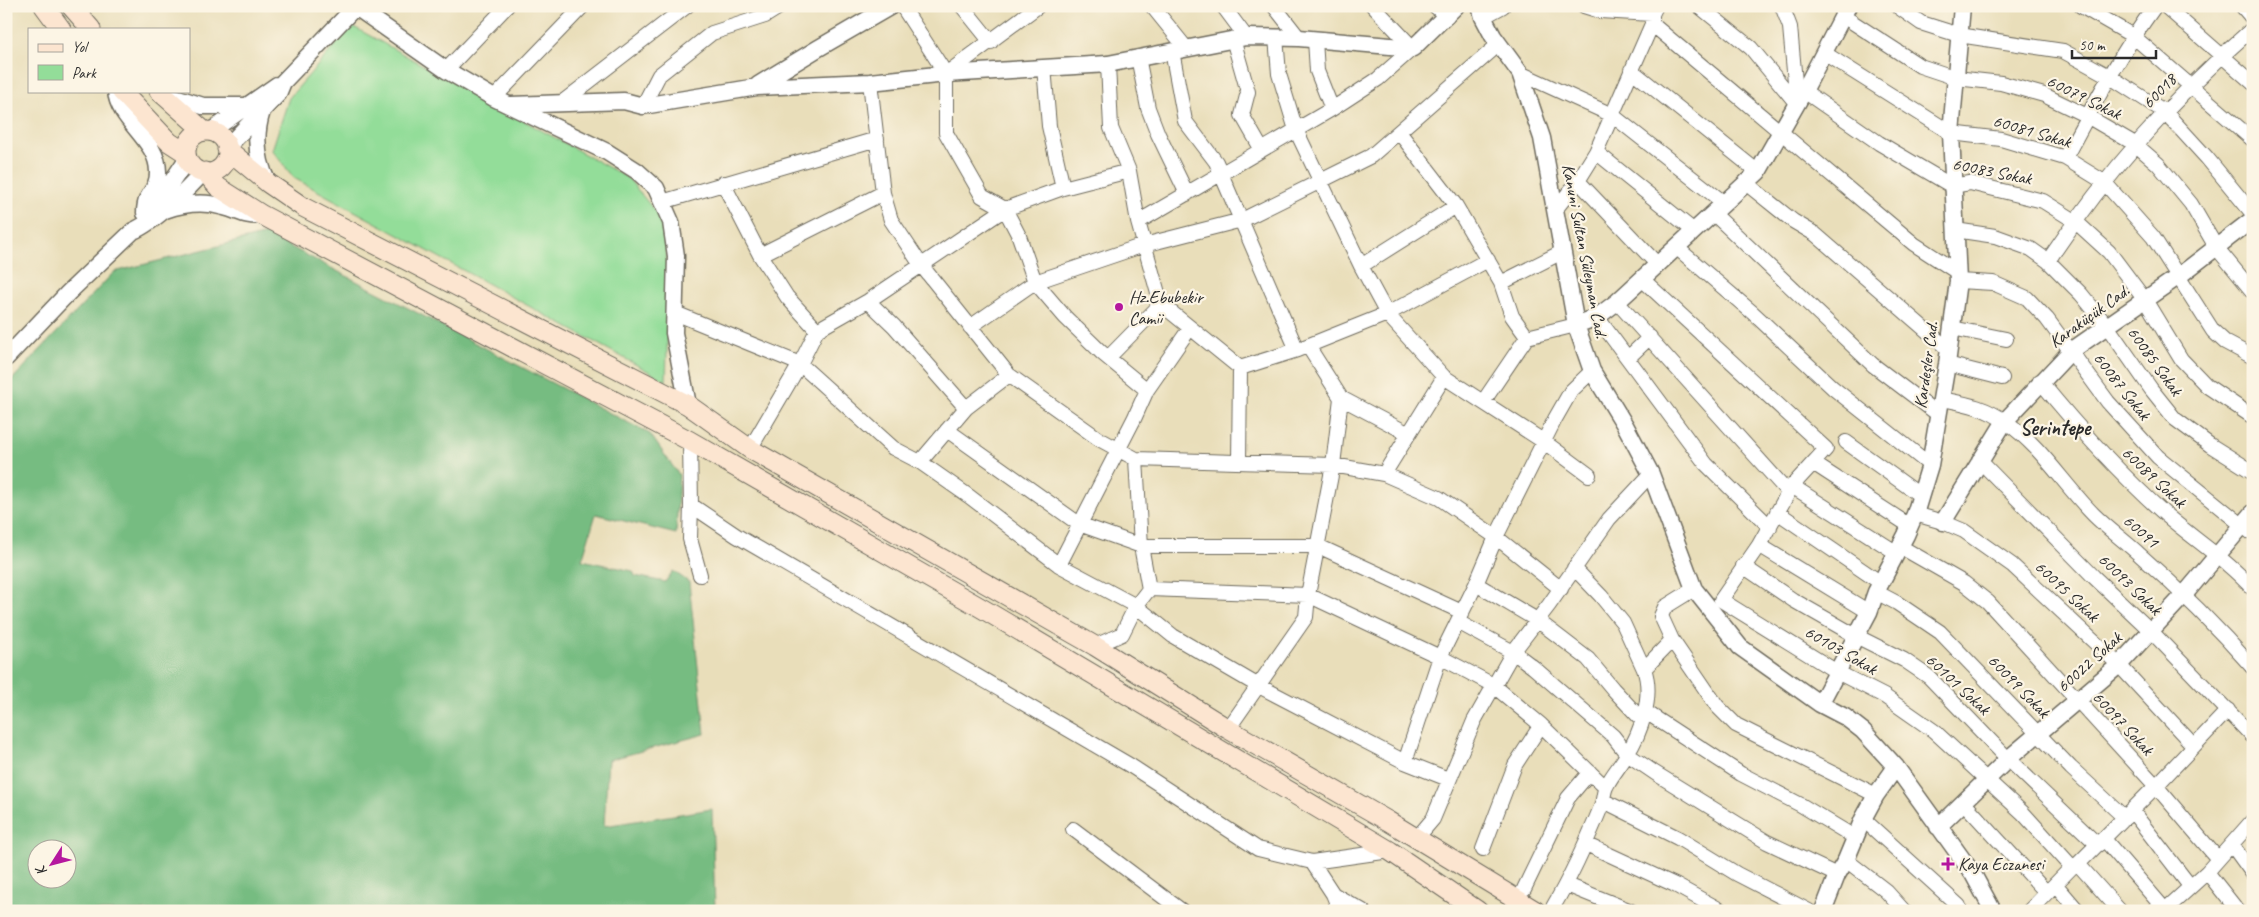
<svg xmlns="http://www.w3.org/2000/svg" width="2259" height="917" viewBox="0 0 2259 917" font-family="Caveat,sans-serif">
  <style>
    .green { fill: #93dd99; stroke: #5f8462 }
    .forest { fill: #76bc81; stroke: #507456; fill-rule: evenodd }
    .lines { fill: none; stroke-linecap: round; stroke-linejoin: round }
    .minor-casing { stroke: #6e6a5d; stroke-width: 16 }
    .tertiary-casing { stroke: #6e6a5d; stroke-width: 19 }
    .secondary-casing { stroke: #6e6a5d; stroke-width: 21 }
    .minor { stroke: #fff; stroke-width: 14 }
    .tertiary { stroke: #fff; stroke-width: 16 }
    .secondary { stroke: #fce5d0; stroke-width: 19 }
    .poi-dot { fill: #b5179e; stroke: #fcf5e5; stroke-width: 2 }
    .labels { text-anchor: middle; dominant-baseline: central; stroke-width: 4.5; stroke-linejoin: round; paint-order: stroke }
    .street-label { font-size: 18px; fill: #2b2b2b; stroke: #fcf5e5 }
    .poi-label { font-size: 18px; fill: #2b2b2b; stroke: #fcf5e5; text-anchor: start }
    .district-label { font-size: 22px; font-weight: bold; fill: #2b2b2b; stroke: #fcf5e5 }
  </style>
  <rect width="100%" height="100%" fill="#fcf5e5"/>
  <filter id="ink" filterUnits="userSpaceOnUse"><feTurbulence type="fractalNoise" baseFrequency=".02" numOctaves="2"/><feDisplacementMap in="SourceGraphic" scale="10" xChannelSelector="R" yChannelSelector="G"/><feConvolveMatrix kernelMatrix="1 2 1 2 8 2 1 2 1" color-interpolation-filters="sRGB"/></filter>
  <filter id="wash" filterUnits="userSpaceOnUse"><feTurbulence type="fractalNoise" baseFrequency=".0096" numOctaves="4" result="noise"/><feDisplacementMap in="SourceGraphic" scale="20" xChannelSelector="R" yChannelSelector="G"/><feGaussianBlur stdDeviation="1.12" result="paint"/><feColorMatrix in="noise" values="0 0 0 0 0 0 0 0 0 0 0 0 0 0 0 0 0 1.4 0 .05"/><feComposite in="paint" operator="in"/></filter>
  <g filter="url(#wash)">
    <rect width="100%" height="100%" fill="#e9deba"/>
    <path class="green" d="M352,26l276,152 36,44 5,69 -3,90 -372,-203 -22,-28 17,-52z"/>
    <path class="forest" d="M266,234l384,200 29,41 -3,59 -80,-20 -14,46 51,11 2,5 30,6 8,-11 16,11 16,152 -97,26 -4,66 108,-17 3,102h-709v-525l108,-114zM38,850h30v30h-30z"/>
  </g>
  <g filter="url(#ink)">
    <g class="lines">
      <g class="minor-casing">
        <path id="minor" d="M902,6l44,68v59l36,63 23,13 14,27 16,46 30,35 37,36 45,37
          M962,6l29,36
          M1152,6l34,42
          M1223,6l23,31
          M1274,6l25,32
          M1435,6l12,11
          M1584,6l16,5 52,3
          M1699,6l52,42 46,56
          M1782,6l8,21 7,77
          M1840,6l3,10 77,50 36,12 45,5 43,12 43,21 48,28 23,20 33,40 25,43 37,45
          M1897,6l24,17 38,12 104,16 46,25 56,36 42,46 46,56
          M2081,6l52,30 120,104
          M2165,6l88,77
          M2242,6l11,13
          M1483,17l20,-11
          M1652,24l262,220 43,28
          M1276,37l3,37 17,56 65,136 26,48 57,63 99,64 46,34
          M1233,39l15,53 -6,23 20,35
          M1315,40l2,31 15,38
          M1172,51l13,70 31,41 81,188
          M1824,53l127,80 50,6 64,19 39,24 49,55 60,94 12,11 28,15
          M1138,57l10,51 10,26 29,60
          M1108,64l3,64 18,43 9,51 23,82 79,64
          M1044,67l5,59 14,62
          M446,70l61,-64
          M1631,70l127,102
          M1520,73l92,42 112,88
          M946,74l92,-68
          M870,82l13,111 8,27 30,45 88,110 90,64 37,20 197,6 51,9 55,24 57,39 65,52
          M1804,91l75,52 73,43 18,-3 73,18 32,20 34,31 36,48 36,59 26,27 46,31
          M494,98l89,-92
          M560,104l127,-98
          M643,106l16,-31 53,-42 53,-17 16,-10
          M1399,132l57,74 45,77 11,33 15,21
          M1596,152l98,79
          M2065,158c28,-52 55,-104 90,-152
          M1578,181l80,84
          M723,183l37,72 27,42 30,33
          M1747,184l46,37 22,13 134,116
          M662,202l215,-63
          M1555,210l23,-29 18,-29 56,-128v-10l4,-8
          M1713,213l160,152 66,50
          M1138,222l194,-113 46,-30 35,-31 -40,-42
          M1955,230l40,6 36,13 17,12 33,33 26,32 44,63 24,30 35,26 43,27
          M1676,247l77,66 80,75 97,77
          M760,255l123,-62
          M2048,261c60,-90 123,-161 205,-233
          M1361,266l95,-60
          M1643,280l183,169 -34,37 -33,59 -38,55 116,72 47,24 50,35 89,82 49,54
          M1958,281l35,2 34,15 20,21 61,83 50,55 95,77
          M1501,283l61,-31
          M868,301l26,25 72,82
          M1617,302l171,190
          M675,313l125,51 93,84 27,14 50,35 89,68 77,41 37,30 84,49 148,77 43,17
          M1597,317l109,147 64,63
          M970,327l65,-45 109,-37 98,-25 129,-64 128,-112
          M1952,328l54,11
          M1308,346l33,52 68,36
          M1108,358l53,-54
          M1628,358l22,-21
          M1947,364l55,14
          M1240,368l57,-18 90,-36 101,-54
          M2040,381c39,48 80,93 126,134 29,25 61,45 87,74
          M1942,399c25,5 43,8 64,23 35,24 58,63 88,93 14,14 31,26 46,40 40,35 78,73 113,113
          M1483,402l44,-65 49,-12
          M947,430l132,94 62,22h177l144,66
          M690,441l1,64 46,31 394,230 127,83 54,13 78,-11
          M1846,442l75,54
          M750,449l50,-85 17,-34 51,-29 137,-92 58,-21 66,-17
          M1136,459l5,87 8,43
          M1979,460l115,117 57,54 102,106
          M920,462l46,-54 43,-33
          M1239,462l1,-94
          M1813,463l97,63
          M1384,474l60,-97
          M1792,486l105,67
          M691,505l-1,34 10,36
          M1777,512l104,71
          M1915,514l28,8 21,9 48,34 107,100 75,81
          M1759,545l110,67
          M1901,547l63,36 24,19 168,184 62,73
          M1059,565l75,-146 13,-29 43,-62
          M1743,566l50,34 63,36 48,24 25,17 79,82 90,86
          M1574,568l27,28 22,27 21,46
          M1476,584l61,36 51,39 25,30 29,31
          M1876,592l21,11 43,29 131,136 54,50
          M1458,622l55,30 20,15 80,69 14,18 28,19 112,69 70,33
          M1672,640l45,66 19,19 140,70
          M1095,646l27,-12 14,-28 13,-17 159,6 132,62 53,28 48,40 64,62
          M1646,712l95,62 60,31 55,33
          M1228,729l78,-112 2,-22 25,-130 8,-67
          M1405,762l35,-105 36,-73 20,-47 59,-118 16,-28 21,-20
          M1604,801l74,37 59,36 72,37
          M1963,802l83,90
          M2132,811l58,75
          M1863,819l96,87
          M1073,829l109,82
          M1416,839l17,-20 41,-98 39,-69 36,-47 60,-86 42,-45
          M2104,839l62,72
          M1586,844l89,41 47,26
          M2232,845l21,29
          M1483,849l32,-84 26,-40
          M1846,860l40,31 18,20
          M1312,862l21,32 7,17
          M2078,864l42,47
          M2207,872l31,39
          M2055,884l23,27
          M1567,885l64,26
          M1524,889l44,-91 22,-26
          M1333,894l30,17
          M1553,907c19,-32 34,-66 48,-100 3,-7 2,-16 6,-22 5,-10 13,-19 19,-29 15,-23 28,-60 18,-87l28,-29 -11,-24 4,-9 29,-18
          M2029,911l43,-44 6,-3 78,-78 72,-76
          M2164,911l43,-39 46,-52"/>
      </g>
      <g class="tertiary-casing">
        <path id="tertiary" d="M1480,6l3,11 10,19 27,37 22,65 34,187 16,46 34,56 25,47 43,115 46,58 80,57 25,13 18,14 33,36 77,107 20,37
          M356,7l90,63 48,28 113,54 30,19 19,17 15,34 5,34 -2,77 14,72
          M758,85l59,-36 74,-43
          M116,91c2,30 43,49 42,82 0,11 -5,16 -10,25 -2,4 -3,10 -3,15
          M165,94l38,12h43
          M511,105l113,-4 19,5 114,-19 113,-5 76,-8 162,-10 138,-27 53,1 114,10 43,-42
          M262,111c-8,25 -6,48 6,72
          M211,131l66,-46
          M227,147l51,-53 5,-12 73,-76
          M151,207l12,-12 24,-36
          M165,210c20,-7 39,-9 59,-3 16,4 21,10 38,8
          M1576,325l21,-8 20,-15 141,-130 46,-81 44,-85
          M6,358l62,-65 65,-62c21,-9 55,-41 70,-59
          M1943,522l62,-101 66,-70 108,-75 74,-57
          M1820,704l49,-92 7,-20 30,-57 9,-21 15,-49 17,-101 11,-83 -7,-148 11,-127
          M1938,827l70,-68 111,-94 64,-69 70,-83
          M1823,911l14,-36 9,-15 17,-41 13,-24 20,-28"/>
      </g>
      <g class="secondary-casing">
        <path id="secondary" d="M44,6l17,23
          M71,6l20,23
          M121,91l48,51 17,11
          M159,91l45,40
          M186 152a21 21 0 1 1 42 0a21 21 0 1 1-42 0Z
          M227,149l41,34 35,24 385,198 62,44 345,197 133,83 160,92 148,90
          M205,172l13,15 44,28 428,226 293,168 407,242 88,60"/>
      </g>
      <use href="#minor" class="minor"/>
      <use href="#tertiary" class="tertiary"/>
      <use href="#secondary" class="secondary"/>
    </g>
  </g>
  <g class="poi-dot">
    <circle cx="1119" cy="307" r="5"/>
    <path d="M1945.5 856.5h5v5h5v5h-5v5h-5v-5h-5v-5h5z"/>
  </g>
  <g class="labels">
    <g class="street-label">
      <text transform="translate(2159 91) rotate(-46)">60018</text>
      <text transform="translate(2084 97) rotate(26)">60079 Sokak</text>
      <text transform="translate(2032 131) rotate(16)">60081 Sokak</text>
      <text transform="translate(1992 171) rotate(11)">60083 Sokak</text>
      <text transform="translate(1585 251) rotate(79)">Kanuni Sultan Süleyman Cad.</text>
      <text transform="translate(2089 316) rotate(-36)">Karaküçük Cad.</text>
      <text transform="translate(2155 361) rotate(54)">60085 Sokak</text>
      <text transform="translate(1926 365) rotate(-82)">Kardeşler Cad.</text>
      <text transform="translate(2122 386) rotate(52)">60087 Sokak</text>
      <text transform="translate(2154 477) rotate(43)">60089 Sokak</text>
      <text transform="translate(2141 531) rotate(41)">60091</text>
      <text transform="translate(2130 584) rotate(44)">60093 Sokak</text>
      <text transform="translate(2067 591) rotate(43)">60095 Sokak</text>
      <text transform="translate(1841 650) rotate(30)">60103 Sokak</text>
      <text transform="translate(2089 662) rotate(-42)">60022 Sokak</text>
      <text transform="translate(1958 684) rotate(43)">60101 Sokak</text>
      <text transform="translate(2019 686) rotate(46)">60099 Sokak</text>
      <text transform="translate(2123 723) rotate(47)">60097 Sokak</text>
    </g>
    <g class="poi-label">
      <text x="1129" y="297">Hz.Ebubekir<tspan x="1129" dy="21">Camii</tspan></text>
      <text x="1958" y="864">Kaya Eczanesi</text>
    </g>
    <g class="district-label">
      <text x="2055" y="428">Serintepe</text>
    </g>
  </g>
  <rect width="2259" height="917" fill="none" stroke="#fcf5e5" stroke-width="25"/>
  <rect x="28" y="28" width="162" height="65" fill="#fcf5e5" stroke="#a8a49b"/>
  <rect x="38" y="44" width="25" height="8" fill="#fce5d0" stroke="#a8a49b"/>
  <text x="72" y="52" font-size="15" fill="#2b2b2b">Yol</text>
  <rect x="38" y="65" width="25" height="15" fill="#93dd99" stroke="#a8a49b"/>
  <text x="72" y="78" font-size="15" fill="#2b2b2b">Park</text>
  <g transform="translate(52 864) rotate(234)"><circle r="24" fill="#fcf5e5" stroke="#a8a49b"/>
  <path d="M0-4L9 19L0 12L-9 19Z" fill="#b5179e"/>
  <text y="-8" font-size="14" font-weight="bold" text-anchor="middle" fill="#2b2b2b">K</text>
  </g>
  <path d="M2072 50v8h84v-8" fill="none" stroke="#2b2b2b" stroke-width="2.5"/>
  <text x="2079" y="50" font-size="15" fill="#2b2b2b" stroke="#fcf5e5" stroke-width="4" paint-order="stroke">50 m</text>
</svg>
